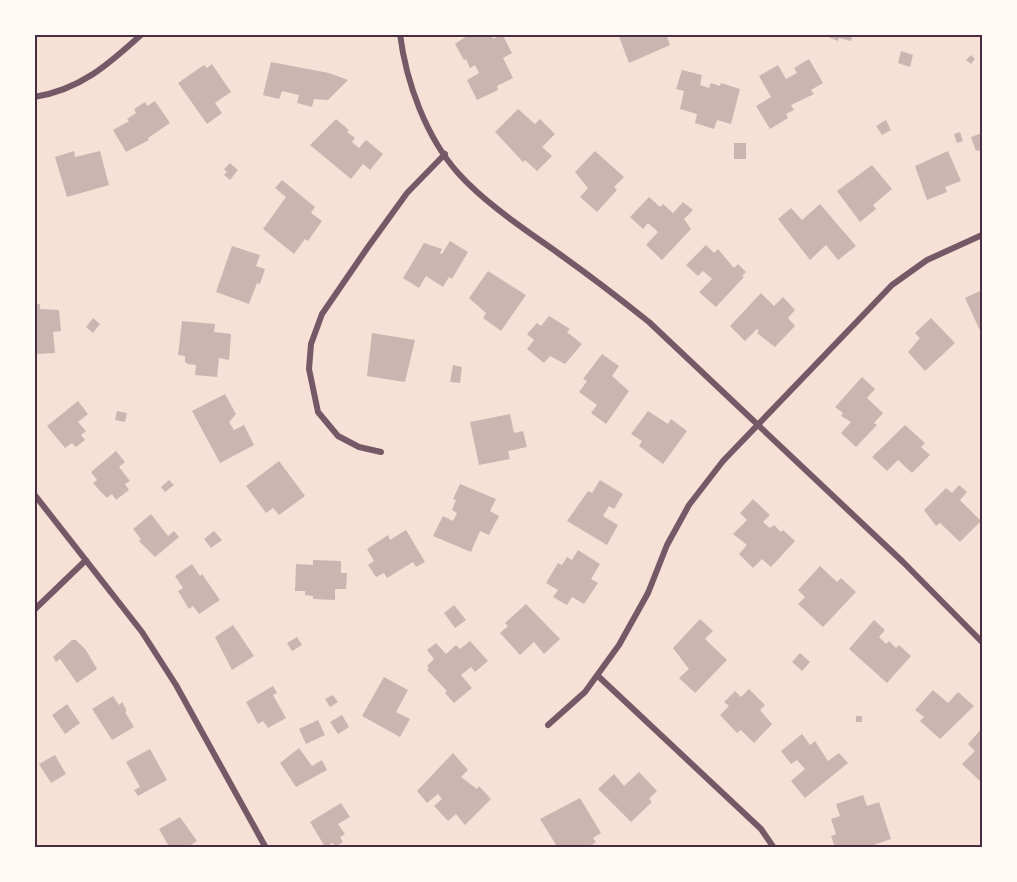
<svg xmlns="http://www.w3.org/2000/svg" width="1017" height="882" viewBox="0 0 1017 882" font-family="'Titillium Web',sans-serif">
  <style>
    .building { fill: #ccb4b1 }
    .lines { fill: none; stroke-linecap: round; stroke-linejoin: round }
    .minor { stroke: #755966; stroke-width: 6 }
    .neatline { fill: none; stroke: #4a2c40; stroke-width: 2 }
  </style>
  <rect width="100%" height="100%" fill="#f7e1d7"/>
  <path class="building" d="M470,34h21l2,5 9,-5 10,19 -9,5 10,20 -16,8 1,4 -21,10 -10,-20 12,-7 -4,-8 -5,3 -4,-9 -2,1 -9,-16z
    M618,34h48l4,11 -41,18z
    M821,34h32l-2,7 -12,-3 -1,3z
    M901,51l12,4 -3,12 -12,-4z
    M971,55l4,4 -4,5 -5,-4z
    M809,59l14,24 -12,7 3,4 -23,11 3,5 -8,4 2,4 -18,11 -14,-23 15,-9 -12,-21 19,-11 8,14 11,-6 -3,-5z
    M271,62l58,11 19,7 -20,20 -14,-1 -2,8 -15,-4 2,-8 -17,-4 1,-2 -4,10 -16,-4z
    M212,64l19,28 -16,11 7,10 -15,11 -29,-41 26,-18 3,3z
    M682,70l20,5 -2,10 9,3 2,-5 9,3 1,-3 19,6 -9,35 -14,-4 -3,9 -19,-6 2,-9 -17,-5 4,-18 -8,-2z
    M155,101l15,22 -22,15 1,2 -23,12 -13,-22 16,-9 -2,-2 9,-6 -2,-4 11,-7 2,4z
    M518,109l17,15 5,-5 15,15 -13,13 10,9 -15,15 -12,-11 -2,2 -28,-30z
    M336,119l13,11 -2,2 8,6 -3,4 7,6 7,-8 17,14 -13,16 -7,-6 -12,15 -41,-34z
    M886,120l5,10 -9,5 -6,-9z
    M960,132l3,9 -6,2 -3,-9z
    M982,133v25l-3,-8 -3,1 -5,-14z
    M734,143h12v16h-12z
    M74,151l1,6 25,-6 9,34 -42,12 -12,-40z
    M595,151l29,26 -10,10 3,3 -20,22 -17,-15 8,-9 -13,-16z
    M948,151l13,30 -16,6 2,5 -20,8 -12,-34z
    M230,163l8,7 -8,10 -6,-5 3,-3 -3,-3z
    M872,165l20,24 -19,16 3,4 -16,13 -23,-31z
    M282,180l33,27 -4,6 11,8 -14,20 -3,-2 -11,15 -31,-25 23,-32 -11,-9z
    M649,197l11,10 3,-3 10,9 10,-11 10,8 -9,9 7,10 -29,31 -16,-15 12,-13 -10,-9 -5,6 -13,-12z
    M820,204l36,42 -18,14 -12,-15 -16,15 -32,-41 13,-11 11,12z
    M450,241l18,11 -16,27 -3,-2 -6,10 -17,-11 -7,12 -16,-10 21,-35 18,6 -2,4 2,1z
    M706,245l8,8 4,-4 16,19 4,-4 8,8 -4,4 2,1 -28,30 -17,-15 13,-13 -9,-8 -5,5 -12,-11z
    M232,246l28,9 -4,11 9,3 -5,15 -3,-1 -8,21 -33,-12z
    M488,271l38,24 -25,36 -18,-13 3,-5 -17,-15z
    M982,290v45l-17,-37z
    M761,293l13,13 9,-9 12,13 -7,8 7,8 -20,21 -18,-14 2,-2 -2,-2 -12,12 -15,-15z
    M40,304v5l19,1 2,21 -8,1 2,21 -18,1 -3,-6v-43z
    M549,316l21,13 -3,3 15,12 -17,20 -15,-8 -6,7 -17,-14 7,-9 -7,-6 10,-11 4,3z
    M93,318l7,6 -7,9 -7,-6z
    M931,318l24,25 -30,28 -17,-19 12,-14 -5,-5z
    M182,321l33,3 -1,8 17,2 -2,26 -10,-2 -2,19 -22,-2 1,-10 -8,-1 -3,-2v-6l-7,-1z
    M372,333l43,7 -10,42 -38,-6z
    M602,354l17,12 -7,10 17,15 -23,33 -15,-11 6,-8 -18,-13 8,-11 -4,-2z
    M453,365l9,2 -2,16 -10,-1z
    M862,377l13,12 -8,9 16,15 -9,10 3,2 -21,22 -15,-14 10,-11 -10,-6 2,-3 -8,-6z
    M225,394l11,20 -7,8 5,8 10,-5 10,20 -34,18 -28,-52z
    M78,401l10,13 -10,8 8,9 -5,4 4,5 -9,7 -4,-4 -7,5 -18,-22z
    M117,411l10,2 -2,9 -10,-2z
    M648,411l20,13 3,-5 16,12 -24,33 -24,-18 3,-5 -11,-7z
    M510,414l4,19 9,-2 4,16 -19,4 2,8 -31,6 -9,-43z
    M905,425l20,18 -4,4 9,8 -18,18 -14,-13 -11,11 -15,-14z
    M116,451l9,11 -6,5 11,14 -5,3 4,6 -13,10 -4,-6 -5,4 -8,-8 -6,-7 4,-3 -6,-8z
    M279,461l26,35 -26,19 -6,-7 -7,5 -20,-27z
    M169,480l5,5 -9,7 -4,-5z
    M600,480l23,14 -9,15 -5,-3 -6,10 15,9 -11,20 -40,-24 21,-30 4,2z
    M460,484l36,15 -6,12 9,5 -10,19 -9,-4 -9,21 -38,-16 10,-20 10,5 4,-8 -5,-3 4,-10 -3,-1z
    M959,485l8,7 -7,8 21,21 -21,21 -20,-19 -4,3 -12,-16 22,-22 6,5z
    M753,499l17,16 -7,7 7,6 4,-3 7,7 2,-2 12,11 -24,26 -9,-8 -9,9 -14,-14 8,-9 -14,-11 14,-14 -7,-7z
    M151,514l17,22 6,-5 5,6 -24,20 -16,-16 2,-2 -8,-10z
    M406,530l19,32 -9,5 -3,-5 -26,16 -3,-5 -8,4 -8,-12 6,-4 -7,-12 21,-14 2,5z
    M214,531l8,9 -11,8 -7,-9z
    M578,550l22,14 -9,15 7,4 -14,21 -12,-7 -5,8 -14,-8 5,-7 -12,-7 12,-20 4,2 5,-8 5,3z
    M313,560l28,1v12h6l-1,16h-11v11l-22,-1v-3l-8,-1v-4h-10l1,-27 17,1z
    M192,564l8,12 2,-2 18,26 -21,14 -6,-8 -4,3 -11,-18 5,-3 -8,-12z
    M820,566l17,16 4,-4 15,14 -33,35 -25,-23 7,-7 -7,-7z
    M526,604l34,35 -16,15 -10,-12 -14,13 -20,-22 8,-7 -3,-3z
    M454,605l12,15 -11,8 -11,-15z
    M700,619l13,12 -8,8 22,21 -32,33 -16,-15 10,-9 -16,-21z
    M874,620l11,10 -6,7 7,7 3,-3 7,7 3,-3 12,11 -24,27 -38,-34z
    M233,625l21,31 -22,14 -17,-33z
    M297,637l5,8 -10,6 -5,-8z
    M72,640h4l10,10 11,19 -20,14 -17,-24 -4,3 -3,-5z
    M470,641l18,20 -13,11 -4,-5 -10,8 11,13 -18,15 -9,-10 2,-2 -20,-21 2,-2 -2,-2 7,-7 -7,-9 9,-7 10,11 10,-9 4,4z
    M800,653l10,9 -8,9 -10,-9z
    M384,677l24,13 -12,22 14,7 -10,18 -38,-21z
    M273,686l4,7 -4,2 13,23 -18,10 -5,-7 -5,3 -12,-22z
    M749,689l16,16 -5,5 12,14 -18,19 -13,-13 -4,3 -17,-18 9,-9 -5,-4 11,-11 6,6z
    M933,690l15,13 10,-11 16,14 -34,33 -20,-18 4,-4 -9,-7z
    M333,695l5,7 -8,5 -5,-8z
    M113,696l6,9 3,-3 5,9 -2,1 9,15 -22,13 -20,-31z
    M67,704l13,19 -15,11 -13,-19z
    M342,715l7,12 -11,7 -8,-12z
    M856,716h6v6h-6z
    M318,720l7,15 -19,9 -7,-15z
    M982,728v55l-20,-19 13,-13 -7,-7z
    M802,734l8,11 5,-4 13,20 11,-8 9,10 -43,35 -14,-17 14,-12 -8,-9 -6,4 -10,-13z
    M299,748l13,18 10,-6 5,10 -31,17 -16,-24z
    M150,749l17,31 -29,16 -4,-6 6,-3 -14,-25z
    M453,753l15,17 -7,7 16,12 2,-3 12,13 -26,26 -9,-11 -8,7 -14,-15 8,-7 -4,-5 -11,9 -10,-12z
    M55,755l11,19 -15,9 -12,-19z
    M639,772l18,19 -8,8 3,3 -21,20 -33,-33 16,-15 10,12z
    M863,795l4,11 12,-4 12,37 -26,9h-30l-4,-12 5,-2 -5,-15 9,-3 -4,-12z
    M580,798l21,35 -8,5 3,4 -9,6h-29l-18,-29z
    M341,803l9,14 -12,7 7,10 -5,3 3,5 -8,5 -2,-4 -8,4 -15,-25z
    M180,817l17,24 -11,7h-16l-11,-19z"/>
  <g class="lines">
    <path class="minor" d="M400,34c6,48 26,103 58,139 28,31 65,55 100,80 31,22 61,45 91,69l254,240 79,80
      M34,97c46,-7 75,-33 108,-63
      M381,452l-22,-5 -21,-11 -20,-24 -9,-43 2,-25 11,-30 46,-67 39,-54 38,-39
      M34,494l108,138 34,53 90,163
      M34,610l52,-50
      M598,676l163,153 13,19
      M548,725l37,-33 34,-47 29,-52 19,-48 22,-40 34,-44 169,-176 35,-25 55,-25"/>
  </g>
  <rect width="1017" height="882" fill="none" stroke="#fffaf5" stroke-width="72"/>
  <rect x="36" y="36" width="945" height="810" class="neatline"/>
</svg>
